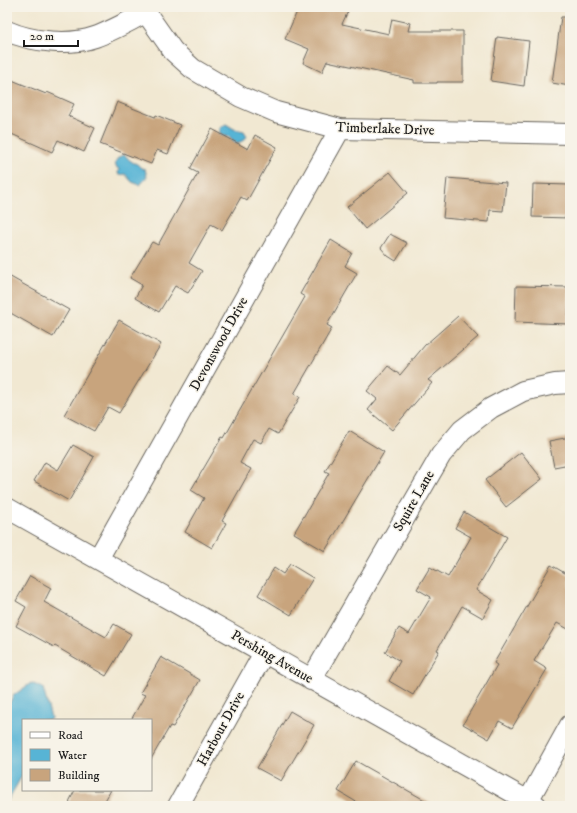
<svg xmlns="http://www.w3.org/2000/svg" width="577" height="813" viewBox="0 0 577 813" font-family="'IM FELL DW Pica',serif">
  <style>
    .water { fill: #57b4d5; stroke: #3a6878 }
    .building { fill: #c8a47d }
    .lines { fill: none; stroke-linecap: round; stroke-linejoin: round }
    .minor-casing { stroke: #67635c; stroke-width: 22 }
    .minor { stroke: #fff; stroke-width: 20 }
    .labels { text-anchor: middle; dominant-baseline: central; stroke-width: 3; stroke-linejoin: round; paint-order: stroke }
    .street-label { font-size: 14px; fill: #1c1c1c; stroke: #f7f3e8 }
  </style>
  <rect width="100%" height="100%" fill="#f7f3e8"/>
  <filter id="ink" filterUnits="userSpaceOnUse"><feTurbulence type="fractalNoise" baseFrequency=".025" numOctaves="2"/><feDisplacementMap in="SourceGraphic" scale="8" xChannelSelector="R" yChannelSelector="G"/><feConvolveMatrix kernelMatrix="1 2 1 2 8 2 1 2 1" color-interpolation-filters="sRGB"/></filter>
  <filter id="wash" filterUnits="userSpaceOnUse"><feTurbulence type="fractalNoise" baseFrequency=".012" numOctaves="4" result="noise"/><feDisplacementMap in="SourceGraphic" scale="16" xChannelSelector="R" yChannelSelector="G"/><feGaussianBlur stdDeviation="0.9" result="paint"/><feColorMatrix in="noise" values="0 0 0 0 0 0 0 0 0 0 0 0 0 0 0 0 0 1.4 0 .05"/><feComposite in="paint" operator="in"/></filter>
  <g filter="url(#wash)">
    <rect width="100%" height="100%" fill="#f1e8d2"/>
    <path class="water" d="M226,124l8,5 10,2 3,5c-3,5 -6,6 -12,7l-5,-6 -5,-1 -5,-2v-6z
      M123,155c5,1 4,4 8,6 5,4 4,0 10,7l4,1 2,8 -7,8 -8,-3 -7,-8 -6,1 -1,-2 1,-4 -3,-2c-2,-6 2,-10 7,-12z
      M31,683l12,5 8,30 -1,2h-27v54l-16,28v-95l7,-12z"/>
    <g id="blocks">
      <path class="building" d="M299,7h51l-8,17 47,10 3,-15 18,4 -2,8h55v51h-26v1h-23v-3l-87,-19 -5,11 -19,-9 6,-14 -24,-10z
        M561,17h9v69l-18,-3z
        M497,37l32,4 -5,45 -33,-5z
        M7,78l39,16 1,-2 27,12 -6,12 27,12 -11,24 -26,-12 -6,12 -45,-20z
        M117,102l38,15 1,-2 24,10 -12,29 -11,-4 -6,14 -51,-20z
        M212,129l36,20 7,-14 22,12 -30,54 -6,-4 -19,33 -11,-6 -22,39 13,8 -14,22 -13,-7 -16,26 -24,-14 7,-13 -12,-7 22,-36 6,3 40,-72 -8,-4z
        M390,172l18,21 -43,36 -18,-22z
        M447,178l59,5 -3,28 -13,-1 -1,12 -46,-4z
        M533,184l37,1v33l-38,-1z
        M390,234l17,9 -11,18 -8,-5 -7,-8z
        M331,240l21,13 -7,13 12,7 -30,52 5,3 -38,66 6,3 -22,37 -9,-5 -8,14 -8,-4 -13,24 11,6 -29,52 4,2 -14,25 -27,-16 19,-34 -13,-8 31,-53 2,1 81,-141 -5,-3z
        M7,275l62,35 -16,27 -46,-26z
        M516,286l53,1 -1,37 -53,-2z
        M458,316l20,21 -50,43 4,3 -40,47 -24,-20 9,-11 -10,-8 21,-25 12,9 25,-30z
        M119,320l42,24 -42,69 -11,-6 -14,24 -30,-16z
        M349,431l35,21 -59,99 -31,-18 35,-60 -4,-2z
        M570,437v27l-16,3 -5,-26z
        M73,445l21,12 -25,44 -35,-20 11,-19 13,8z
        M521,452l21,27 -36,28 -21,-27z
        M464,512l43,25 -31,53 17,10 -10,18 -21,-12 -25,44 2,1 -26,44 -24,-14 11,-20 -15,-9 14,-24 10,6 22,-37 -14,-8 13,-22 18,10 23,-40 -16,-9z
        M290,564l23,14 -22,37 -33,-20 16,-27 9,6z
        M551,565l19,11v54l-13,-7 -23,38 13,8 -35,59 -13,-7 -10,18 -26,-15 34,-59 -3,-2z
        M30,576l21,12 -7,14 62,35 8,-13 17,10 -25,42 -51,-30 -1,1 -38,-21 10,-19 -10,-6z
        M161,657l39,23 -27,47 -3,-1 -19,33v-39h-20l14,-25 -5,-2z
        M290,711l24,14 -33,56 -24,-13z
        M356,761l79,45h-72l-25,-15z
        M75,790h36l-9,16h-25l-8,-4z"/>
    </g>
  </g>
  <g filter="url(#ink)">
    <use href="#blocks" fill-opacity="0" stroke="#67635c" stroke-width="1"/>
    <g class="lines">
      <g class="minor-casing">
        <path id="minor" d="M142,7l31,44 20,18 48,28 35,15 64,17 230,5
          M7,31c25,11 62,15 88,6 17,-6 34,-16 50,-24
          M7,508l530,298
          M98,559l242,-430
          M311,680l130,-225 21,-25 29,-22 32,-17 32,-7 15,-1
          M528,801l42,-76
          M178,806l86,-153"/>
      </g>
      <use href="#minor" class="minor"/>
    </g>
  </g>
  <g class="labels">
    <g class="street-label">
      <text transform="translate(385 129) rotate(2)">Timberlake Drive</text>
      <text transform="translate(219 344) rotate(-61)">Devonswood Drive</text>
      <text transform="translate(414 501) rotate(-60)">Squire Lane</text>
      <text transform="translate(272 657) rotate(30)">Pershing Avenue</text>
      <text transform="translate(221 729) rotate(-61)">Harbour Drive</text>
    </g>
  </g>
  <rect width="577" height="813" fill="none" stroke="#f7f3e8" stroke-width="24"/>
  <rect x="22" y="719" width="130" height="72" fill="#f7f3e8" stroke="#9f9d96"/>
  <rect x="30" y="732" width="20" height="6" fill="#ffffff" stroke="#9f9d96"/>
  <text x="58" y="739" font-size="12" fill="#1c1c1c">Road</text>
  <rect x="30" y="749" width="20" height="12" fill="#57b4d5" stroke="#9f9d96"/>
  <text x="58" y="759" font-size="12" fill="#1c1c1c">Water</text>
  <rect x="30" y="769" width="20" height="12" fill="#c8a47d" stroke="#9f9d96"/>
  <text x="58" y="779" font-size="12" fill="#1c1c1c">Building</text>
  <path d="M24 40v6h54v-6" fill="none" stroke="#1c1c1c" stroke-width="2"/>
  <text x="30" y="40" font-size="12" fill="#1c1c1c" stroke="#f7f3e8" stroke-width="3" paint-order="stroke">20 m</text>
</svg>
